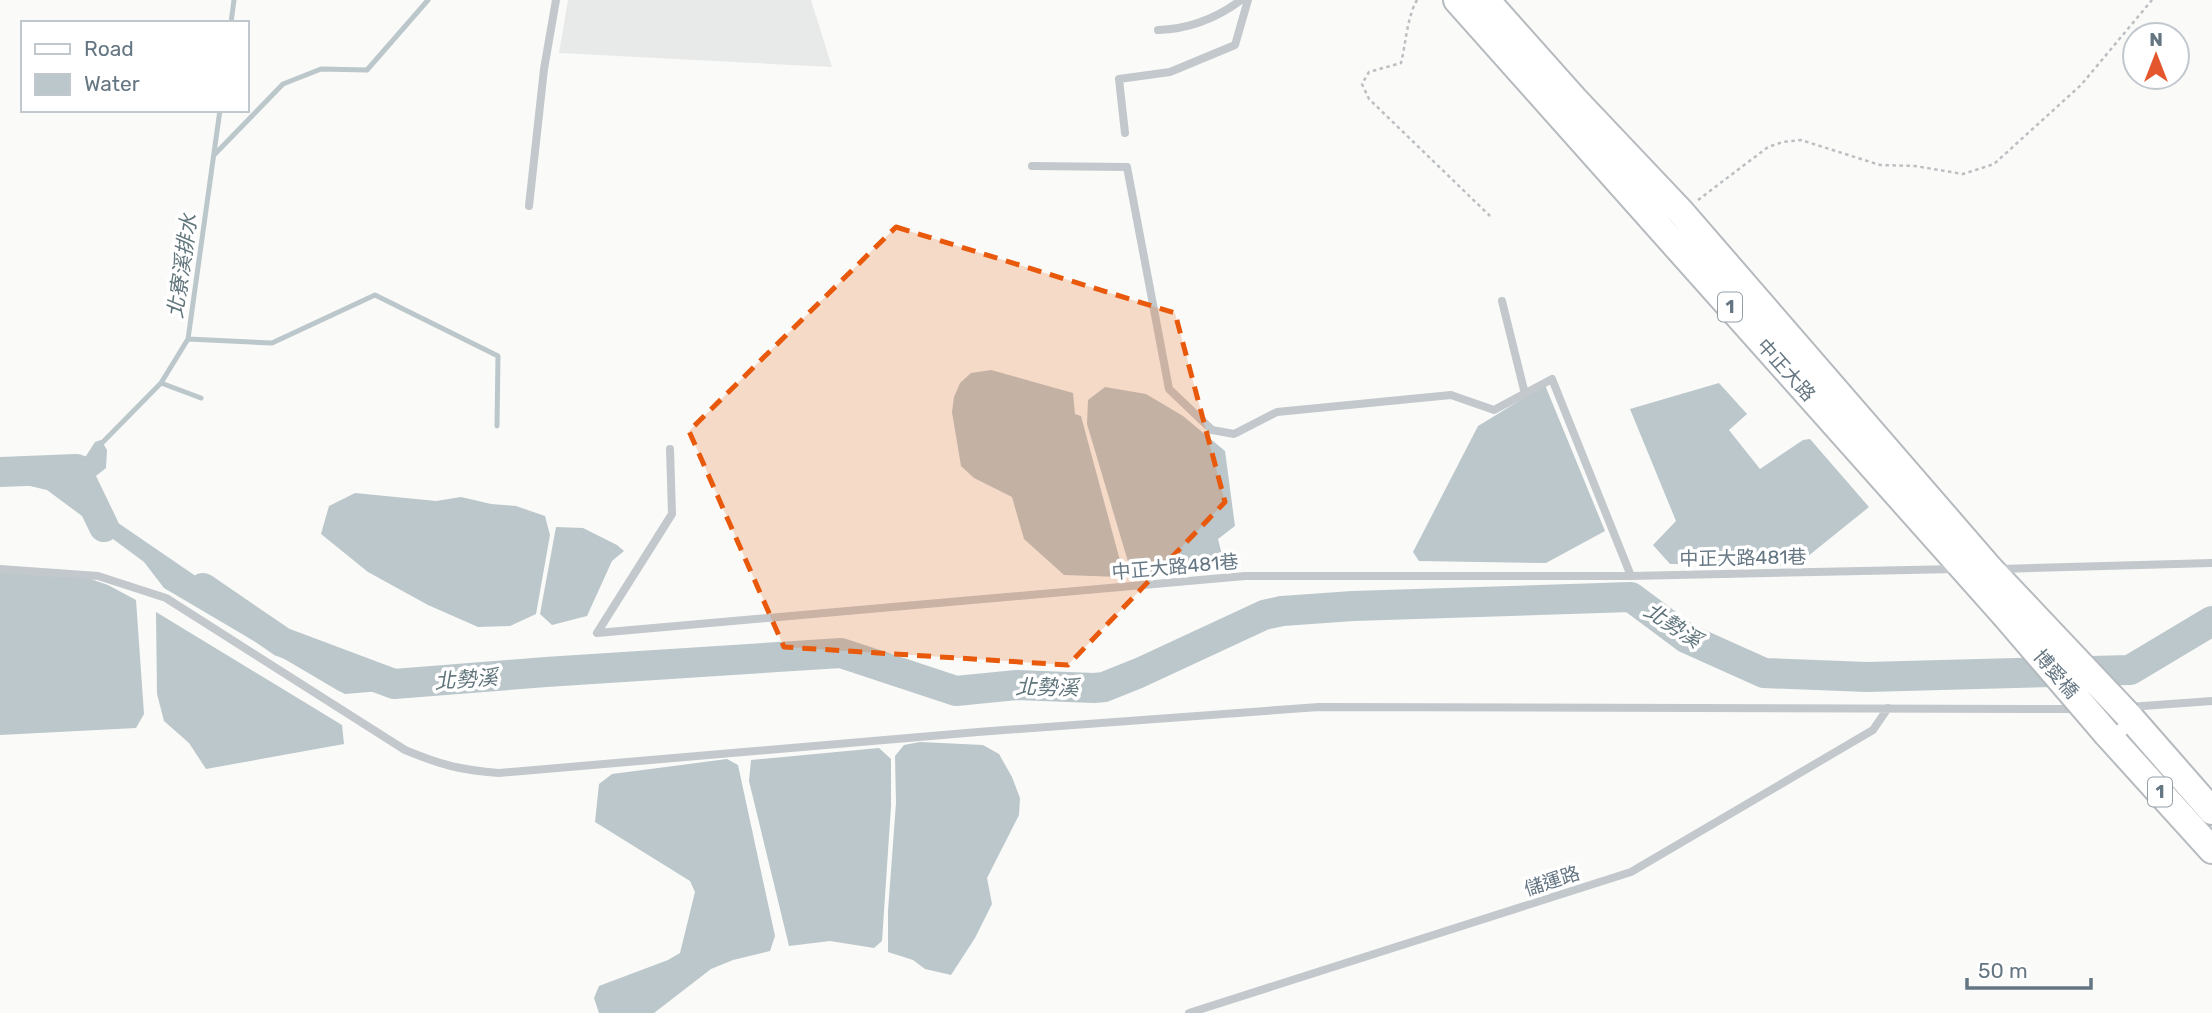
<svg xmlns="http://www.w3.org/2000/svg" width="2212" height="1013" viewBox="0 0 2212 1013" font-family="Rubik,'Noto Sans TC',sans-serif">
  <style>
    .built { fill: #e8e9e9 }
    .water { fill: #bbc7cb }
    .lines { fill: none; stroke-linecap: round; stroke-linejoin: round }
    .stream { stroke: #bbc7cb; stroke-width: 5 }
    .river { stroke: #bbc7cb; stroke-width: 30 }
    .primary-casing { stroke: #b5babe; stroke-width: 30 }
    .path { stroke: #bbbfc2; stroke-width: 2.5; stroke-dasharray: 3.5 3.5; stroke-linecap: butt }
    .service { stroke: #c3c8cc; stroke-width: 8 }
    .primary { stroke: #fff; stroke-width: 26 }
    .primary-bridge-casing { stroke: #b5babe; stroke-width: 30; stroke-linecap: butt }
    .primary-bridge { stroke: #fff; stroke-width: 26 }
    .marked { fill: #e8590c; fill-opacity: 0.2; stroke: #e8590c; stroke-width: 5; stroke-dasharray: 14 9; stroke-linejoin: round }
    .labels { text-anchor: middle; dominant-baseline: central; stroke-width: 7; stroke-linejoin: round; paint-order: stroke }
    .shield { fill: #fff; stroke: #939fa8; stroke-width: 2 }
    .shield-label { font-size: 18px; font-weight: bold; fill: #657683 }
    .street-label { font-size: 19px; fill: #657683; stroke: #fff }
    .water-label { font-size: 21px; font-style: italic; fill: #60757c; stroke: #fff }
  </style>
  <rect width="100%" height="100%" fill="#fafaf8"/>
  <path class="built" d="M568,0h243l21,67 -273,-14z"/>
  <path class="water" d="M991,370l82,23 2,21 6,2 41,152 -2,9 -56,-2 -40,-36 -12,-42 -38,-19 -13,-12 -9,-54 2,-15 6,-14 11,-10z
    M1719,383l28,31 -18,16 31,39 43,-29 7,-1 59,68 -72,58 -127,-1 -17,-19 23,-24 -46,-112z
    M1545,385l60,146 -59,32 -127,-2 -6,-9 65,-126z
    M1105,387l41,7 37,22 42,35 10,75 -17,13 7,28 -93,8 -45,-151 1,-24z
    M101,440l6,10 -1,18 -24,19 26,29 92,63 53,45 77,50 32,10 32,-12 -1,18 -48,4 -8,-4 -173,-102 -20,-26 -97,-72 -17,-4 -30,-2v-26l69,4 17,-6 9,-14z
    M355,493l81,8 25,-4 30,7 25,2 29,10 5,19 -14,79 -26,12 -32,1 -50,-22 -60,-33 -47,-38 8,-28z
    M556,527l27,1 34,17 7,6 -12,10 -25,55 -35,9 -12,-11z
    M0,570l70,2 38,13 28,15 8,114 -8,14 -136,7z
    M156,612l186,113 2,19 -138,25 -17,-26 -25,-22 -7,-27z
    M920,742l63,3 16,9 13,23 8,21 -1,17 -32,63 5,26 -17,34 -24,37 -26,-6 -12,-9 -25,-8v-41l8,-108 -1,-47 9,-11z
    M879,748l12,11v47l-9,135 -8,7 -44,-7 -41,5 -40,-165 2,-21z
    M727,759l11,6 37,171 -5,15 -37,9 -22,9 -57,44h-55l-5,-15 5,-12 69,-26 12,-7 15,-61 -5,-11 -95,-59 4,-38 13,-10z"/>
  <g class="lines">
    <path class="stream" d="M231,23l3,-23
      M215,154l68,-70 38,-15 46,1 61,-70
      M188,339l84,4 103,-48 123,61 -1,70
      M161,383l40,15
      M99,446l62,-63 27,-44 32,-229"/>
    <path class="river" d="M0,472l76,-3 28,58
      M203,588l79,54 112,42 152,-12 295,-19 115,38 61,-6 77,3 10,-1 35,-14 125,-58 18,-4 71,-5 278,-9 55,41 78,35 103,4 263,-7 82,-49"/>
    <g class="primary-casing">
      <path id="primary" d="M1457,0l547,614
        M1486,0l88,99 107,113 309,357 34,36
        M2212,811l-84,-96 -21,19 105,116"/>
    </g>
    <path class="path" d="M1417,0c-10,17 -11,43 -16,63l-32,9 -7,12 7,15 121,117
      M1698,200l70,-53 15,-5 18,-2 79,25 35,1 48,8 31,-10 87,-79 71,-85"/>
    <path class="service" d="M1158,30c30,-1 59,-12 83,-30
      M1125,133l-6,-54 51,-7 65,-27 13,-45
      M1032,166l95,1 42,222 43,41 22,4 43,-22 174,-17 43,15 58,-31 79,197
      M529,206l15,-137 12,-69
      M1502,301l23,93
      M670,449l2,65 -75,119 648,-57h386l326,-7
      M0,569l98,7 68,22 239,152c36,15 55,20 94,23l479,-41 341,-25 759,2
      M2000,569l212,-6
      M2129,707l83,-6
      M1189,1013l442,-141 242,-142 15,-22"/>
    <use href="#primary" class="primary"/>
    <g class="primary-bridge-casing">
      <path id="primary-bridge" d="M2024,605l104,110
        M2004,614l103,120"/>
    </g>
    <use href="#primary-bridge" class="primary-bridge"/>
  </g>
  <path class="marked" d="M896,227l279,86 50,189 -157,163 -284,-18 -95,-216z"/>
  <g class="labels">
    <g class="shield">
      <rect x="1718" y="292.5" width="24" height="29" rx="5"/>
      <rect x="2148" y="777.5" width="24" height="29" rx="5"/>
    </g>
    <g class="shield-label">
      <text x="1730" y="307">1</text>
      <text x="2160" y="792">1</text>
    </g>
    <g class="street-label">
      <text transform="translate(1786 370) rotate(48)">中正大路</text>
      <text transform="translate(1743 558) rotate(-1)">中正大路481巷</text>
      <text transform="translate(1175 567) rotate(-5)">中正大路481巷</text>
      <text transform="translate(2056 674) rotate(49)">博愛橋</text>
      <text transform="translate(1552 881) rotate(-18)">儲運路</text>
    </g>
    <g class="water-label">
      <text transform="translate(182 266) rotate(-82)">北寮溪排水</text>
      <text transform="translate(1673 625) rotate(33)">北勢溪</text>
      <text transform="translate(466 679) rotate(-4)">北勢溪</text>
      <text transform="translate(1047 687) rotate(1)">北勢溪</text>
    </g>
  </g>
  <rect x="21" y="21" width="228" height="91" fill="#ffffff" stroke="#c1c8cd" stroke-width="2"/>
  <rect x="35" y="44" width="35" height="10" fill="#ffffff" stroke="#c1c8cd" stroke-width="2"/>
  <text x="84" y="56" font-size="21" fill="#657683">Road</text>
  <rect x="35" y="74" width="35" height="21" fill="#bbc7cb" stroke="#c1c8cd" stroke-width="2"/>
  <text x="84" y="91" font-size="21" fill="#657683">Water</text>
  <g transform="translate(2156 56)"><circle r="33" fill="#ffffff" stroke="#c1c8cd" stroke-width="2"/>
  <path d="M0-5L12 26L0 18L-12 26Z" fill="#e4572e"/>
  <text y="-10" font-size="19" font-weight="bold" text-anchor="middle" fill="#657683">N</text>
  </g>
  <path d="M1967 978v10h124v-10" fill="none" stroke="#657683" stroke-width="3.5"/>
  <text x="1978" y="978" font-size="21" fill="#657683" stroke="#ffffff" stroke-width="5" paint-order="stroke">50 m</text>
</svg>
